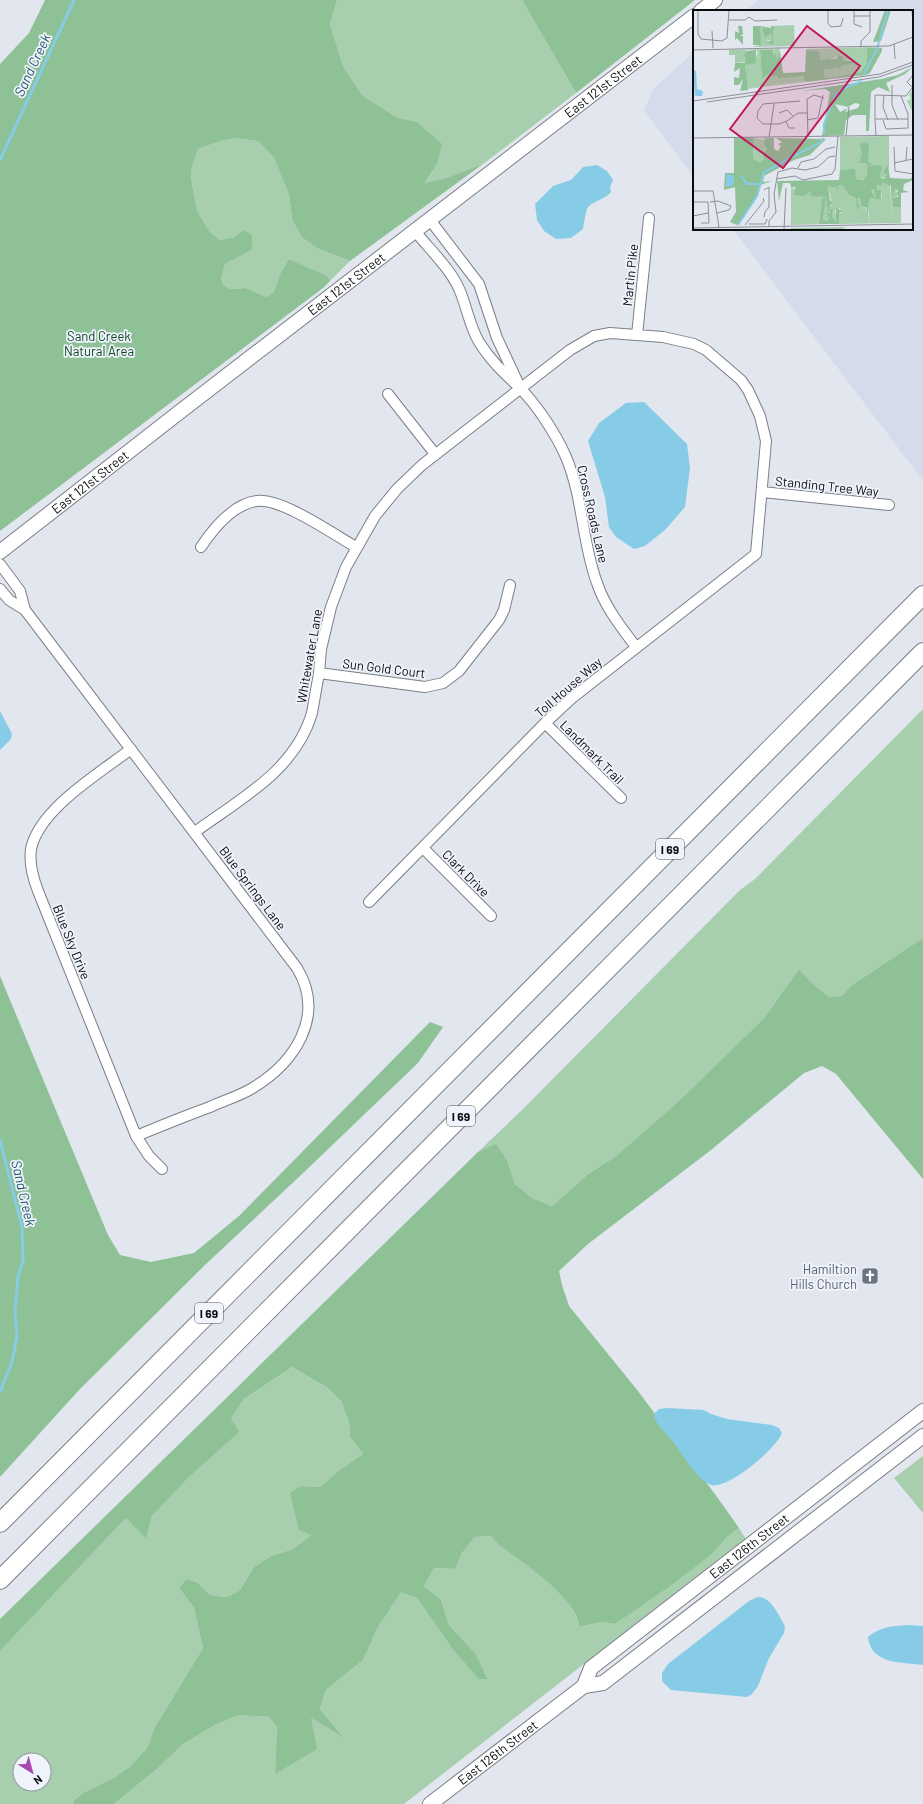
<svg xmlns="http://www.w3.org/2000/svg" width="923" height="1804" viewBox="0 0 923 1804" font-family="Barlow,sans-serif">
  <style>
    .built { fill: #d4dceb }
    .green { fill: #a7cfad; fill-rule: evenodd }
    .forest { fill: #8fc197 }
    .water { fill: #87cce7 }
    .lines { fill: none; stroke-linecap: round; stroke-linejoin: round }
    .stream { stroke: #87cce7; stroke-width: 3 }
    .street-casing { stroke: #7b7f86; stroke-width: 12 }
    .secondary-casing { stroke: #7b7f86; stroke-width: 16 }
    .highway-casing { stroke: #7b7f86; stroke-width: 20 }
    .street { stroke: #fff; stroke-width: 10 }
    .secondary { stroke: #fff; stroke-width: 14 }
    .highway { stroke: #fff; stroke-width: 18 }
    .labels { text-anchor: middle; dominant-baseline: central; stroke-width: 3.5; stroke-linejoin: round; paint-order: stroke }
    .shield { fill: #eff4fc; stroke: #4f5256; stroke-width: 1 }
    .shield-label { font-size: 12px; font-weight: bold; fill: #0b0c0f }
    .street-label { font-size: 13px; fill: #0b0c0f; stroke: #eff4fc }
    .park-label { font-size: 13px; fill: #0e461f; stroke: #eff4fc }
    .worship-label { font-size: 13px; fill: #5b616d; stroke: #eff4fc; text-anchor: end }
    .water-label { font-size: 14px; font-style: italic; fill: #1e5569; stroke: #eff4fc }
    .inset-river { fill: none; stroke: #87cce7; stroke-width: 2 }
    .inset-road { fill: none; stroke: #8c8f95; stroke-width: 1 }
    .view { fill: #c2185b; fill-opacity: 0.15; stroke: #c2185b; stroke-width: 2 }
    .inset-edge { fill: none; stroke: #0b0c0f; stroke-width: 2 }
  </style>
  <rect width="100%" height="100%" fill="#e2e6ef"/>
  <path class="built" d="M759,0h164v481l-190,-252h179v-218h-167z
    M694,52v125l-50,-67 9,-21z"/>
  <path class="green" d="M337,0h185l54,93 -93,71 -40,15 -18,5 12,-20 -20,-42 -21,-5 -34,-22 -19,-29 -13,-42z
    M236,138l22,3 16,17 15,37 3,24 27,30 31,12 -20,20 -4,-5 -37,-17 -9,15 -6,18 -7,5 -22,-9 -15,1 -7,-4 -2,-7 4,-14 27,-14 -9,-20 -9,7 -14,3 -10,-8 -13,-21 -6,-34 1,-10 6,-18 23,-8z
    M923,709v229l-71,47 -9,11 -14,1 -17,-14 -13,-14 -34,48 -84,82 -66,58 -27,17 -36,32 -20,-8 -17,-14 -8,-24 -11,-15 -18,7 45,-43 217,-219 15,-11z
    M292,1367l36,21 13,13 8,21 1,15 13,17 -25,17 -18,16 -19,-1 10,49 -18,14 -22,7 -17,11 -14,23 -13,7 -17,-2 -13,-13 -11,-3 -7,9 15,20 9,40 -48,79 -8,21 -16,18 -16,11 -32,16 -9,7 -1,4h-73v-153l126,-133 20,19 6,-21 39,-41 53,-76zM20,1760h24v24h-24z
    M923,1456v57l-29,-35z
    M739,1528l8,13 -13,6 -330,257h-290l43,-35 26,-25 32,-19 23,-10 31,2 8,10 -2,46 36,-55 31,18 -22,-27 6,-19 37,-30 15,-33 23,-36 16,7 34,49 24,6 -26,-28 -8,-25 -17,-14 10,-18 21,1 7,-16 13,-16 16,-1c25,26 82,53 88,91l22,-5 14,2 98,-71 14,-16z"/>
  <path class="forest" d="M45,0h292l-7,24 13,42 19,29 34,22 21,5 25,22 -5,20 -12,19 18,-4 40,-15 -133,97 -31,-12 -17,-12 -10,-18 -3,-24 -15,-37 -16,-17 -22,-3 -15,3 -23,8 -6,18 -1,10 6,34 13,21 10,8 14,-3 9,-7 9,5v15l-27,14 -4,14 2,7 7,4 15,-1 22,9 7,-5 6,-18 9,-15 38,17 3,5 -7,7 -323,243v-467l29,-31z
    M522,0h173l-119,93z
    M923,938v241l-87,-105 -14,-8 -18,7 -93,77 -123,94 -29,27 3,14 7,21 69,85 82,110 19,27 -12,9 -14,16 -40,31 -58,40 -14,-2 -22,5c-2,-30 -58,-65 -81,-83l-7,-8 -16,1 -13,16 -7,16 -21,-1 -10,18 17,14 8,25 26,28 12,26h-8l-28,-32 -34,-49 -16,-6 -23,35 -15,33 -37,30 -6,19 23,28 -32,-19 6,31 -42,25 2,-47 -8,-10 -31,-2 -23,10 -32,19 -26,25 -43,35h-41l1,-4 9,-7 32,-16 16,-11 16,-18 8,-21 48,-79 -9,-40 -15,-20 7,-9 11,3 13,13 17,2 13,-7 14,-23 17,-11 22,-7 18,-14 -12,-5 -9,-37 11,-7 19,1 18,-16 25,-17 -13,-17 -1,-15 -8,-21 -13,-13 -36,-21 -48,32 -13,19 8,14 -48,43 -39,41 -6,22 -20,-20 -126,133v-32l478,-467 18,-8 11,16 8,24 17,14 20,8 36,-32 27,-17 66,-58 84,-82 34,-48 13,14 17,14 13,-1 10,-11z
    M0,976l108,259 12,20 31,7 43,-9 45,-37 191,-194 13,5 -25,36 -118,113 -94,88 -126,125 -80,88z"/>
  <path class="water" d="M597,165l10,6 6,9 -3,7 1,5c-6,8 -20,9 -24,17 -2,6 -3,14 -4,20l-12,9 -15,1 -12,-8 -7,-11 -2,-16 18,-18 18,-6 12,-13z
    M644,402l43,42 3,24 -5,39 -20,23 -20,16 -11,3 -18,-12 -7,-10 -4,-30 -17,-56 11,-18 27,-20z
    M0,711l12,23 -1,5 -11,11z
    M668,1408l36,2 7,4 16,5 45,6 7,3 3,5c-6,16 -54,57 -71,52 -14,-5 -28,-30 -36,-41 -7,-10 -20,-18 -21,-30l5,-5z
    M758,1597c13,0 21,19 27,29l-1,7 -15,25 -11,28 -6,8 -5,3 -76,-7 -9,-9v-8l6,-9 81,-63z
    M907,1625l16,1v39c-21,-3 -52,0 -55,-28 12,-10 24,-11 39,-12z"/>
  <g class="lines">
    <path class="stream" d="M0,160l74,-160
      M0,1140l22,87 1,34 -5,16 -3,34 2,25 -5,26 -12,30"/>
    <g class="street-casing">
      <path id="street" d="M430,220l49,64 18,54 22,47
        M415,231c15,19 36,38 45,60 7,17 10,36 19,51 11,18 25,31 40,45 18,18 37,47 47,70 17,40 16,86 31,126 8,24 24,44 39,64
        M637,335l12,-117
        M388,394l47,60
        M762,492l127,13
        M201,547c12,-18 32,-43 56,-46 25,-3 76,33 99,46
        M0,564l20,27 5,19
        M0,589l9,11 16,10 272,358c29,48 -2,95 -46,121 -12,7 -28,12 -41,18 -25,9 -49,19 -74,29
        M319,673l106,14 18,-4 16,-12 40,-51 5,-10 6,-25
        M545,723l76,75
        M131,749c-31,24 -92,60 -100,100 -2,14 2,29 7,42l98,245 13,20 13,13
        M195,832c45,-33 100,-61 117,-119l7,-40 2,-24 10,-42 15,-40 29,-51 22,-27 25,-24 148,-115 24,-14 16,-3 53,4 31,7 12,6 35,30 7,10 12,26 6,25 -10,113 -184,144 -27,25 -176,179
        M423,848l68,68"/>
    </g>
    <g class="secondary-casing">
      <g id="secondary">
        <path d="M701,11l14,-11"/>
        <path id="s1" d="M0,552l177,-138 517,-398"/>
        <path id="s2" d="M584,1686l7,-18 332,-257"/>
        <path id="s3" d="M430,1804l154,-118 19,-3 320,-247"/>
      </g>
    </g>
    <g class="highway-casing">
      <path id="highway" d="M0,1523l923,-928
        M0,1580l923,-928"/>
    </g>
    <use href="#street" class="street"/>
    <use href="#secondary" class="secondary"/>
    <use href="#highway" class="highway"/>
  </g>
  <defs>
    <g id="church-square" transform="scale(0.9)"><rect x="-9" y="-9" width="18" height="18" rx="4" fill="#6b7280" stroke="#eff4fc"/><path d="M-1.2-6h2.4v3.5h3.3v2.4h-3.3V6h-2.4V-.1h-3.3v-2.4h3.3Z" fill="#fff"/></g>
  </defs>
  <g fill-rule="evenodd">
    <use href="#church-square" x="870" y="1276"/>
  </g>
  <g class="labels">
    <g class="shield">
      <rect x="656" y="839" width="28" height="20" rx="3"/>
      <rect x="447" y="1106" width="28" height="20" rx="3"/>
      <rect x="195" y="1303" width="28" height="20" rx="3"/>
    </g>
    <g class="shield-label">
      <text x="670" y="849">I 69</text>
      <text x="461" y="1116">I 69</text>
      <text x="209" y="1313">I 69</text>
    </g>
    <g class="street-label">
      <text stroke="none"><textPath href="#s1" startOffset="762">East 121st Street</textPath></text>
      <text transform="translate(630 275) rotate(-84)">Martin Pike</text>
      <text stroke="none"><textPath href="#s1" startOffset="438">East 121st Street</textPath></text>
      <text stroke="none"><textPath href="#s1" startOffset="114">East 121st Street</textPath></text>
      <text transform="translate(827 486) rotate(6)">Standing Tree Way</text>
      <text transform="translate(593 514) rotate(77)">Cross Roads Lane</text>
      <text transform="translate(309 656) rotate(-80)">Whitewater Lane</text>
      <text transform="translate(384 668) rotate(7)">Sun Gold Court</text>
      <text transform="translate(568 687) rotate(-41)">Toll House Way</text>
      <text transform="translate(592 752) rotate(45)">Landmark Trail</text>
      <text transform="translate(466 873) rotate(45)">Clark Drive</text>
      <text transform="translate(253 888) rotate(53)">Blue Springs Lane</text>
      <text transform="translate(72 942) rotate(68)">Blue Sky Drive</text>
      <text stroke="none"><textPath href="#s2" startOffset="219">East 126th Street</textPath></text>
      <text stroke="none"><textPath href="#s3" startOffset="85">East 126th Street</textPath></text>
    </g>
    <g class="park-label">
      <text x="99" y="336">Sand Creek<tspan x="99" dy="15">Natural Area</tspan></text>
    </g>
    <g class="worship-label">
      <text x="857" y="1269">Hamiltion<tspan x="857" dy="15">Hills Church</tspan></text>
    </g>
    <g class="water-label">
      <text transform="translate(32 65) rotate(-65)">Sand Creek</text>
      <text transform="translate(24 1193) rotate(77)">Sand Creek</text>
    </g>
  </g>
  <g transform="translate(693 10)">
    <rect width="220" height="220" fill="#e2e6ef"/>
    <path d="M101,15l1,21 -42,1 7,-2v-18h12l-8,1 -1,7 9,-1v6h-5l2,2h4l1,-16zM174,38v15l-6,9 -32,6h-4l-1,-8 13,-2 3,2 2,-4 15,-5 -14,-1v-4l-3,-1 -12,6 -1,-9 -1,8h-5l-2,-9 -13,-1v-1l65,-2 11,1zM87,39l-2,10 -6,-5 2,-3 -14,-1 2,29 6,-4h9l2,4 24,-3 2,6 -59,7 -1,-25 9,-1 4,-10 -2,-3h-10v12l-11,1v-8h-6v-5zM220,79v45l-1,-23 -5,-10 4,-2 -2,-4zM196,126v31l-6,5h3l1,6 -7,-1 1,-11 -13,2 -2,10 -5,2 -5,-1 -2,-10 -14,1v-33zM61,128l12,2 -2,19 -5,3 -6,-4zM185,173l2,3 3,-3 7,2 2,37v-26l3,-7 4,1 -4,2 3,2 -5,13h8v16l-63,1 1,-11h3l-2,-5 -5,2 2,11 -6,-4 2,-5 -4,-1v-8l3,2 -4,-19 9,2 1,13v-15l4,-1 7,10 7,3 2,11 -1,-10 3,-1 1,8 6,3 2,14v-24h4l-3,-6 3,-5 2,1 1,9 6,-1 -1,-7h-4zM98,177l1,3 4,-3 -3,8 18,-4 -1,3 17,3 -5,4 -3,21h7l-1,2 -34,1zM133,189l2,2v10l3,1h-5v4h4l-3,5 -4,-1zM153,217l-7,3h-48v-2z" fill="#a7cfad"/>
    <path d="M192,0h6l-10,31 -8,1zM45,16h4l1,8 -3,2h3v9l-6,-7 -2,2v-9l4,2zM60,16h12l-5,1 1,18h-8zM78,16h3l-1,19 -7,-3 6,-2v-6l-8,3 -1,-5v-5l8,1zM174,38h15v3l-12,22 -4,2 -61,7 -2,-6 -24,3 -2,-3 -9,-1 -6,4 -2,-29h13v4l3,1 1,4 3,-8 3,22 22,-1 1,-22 13,1 2,9h5l1,-8 1,8 9,-2 1,-3 5,1v4l14,2 -15,4 -2,4 -3,-2 -13,2 1,8h4l32,-6 6,-9zM63,40v13l-11,2 3,25 -8,1 3,-12 -4,6h-5v-8l5,1 1,-10 -6,4 1,-9h10l1,-5 -3,-3h2l1,-4zM220,57l-8,7 -19,9 4,9 -12,-5 -7,5 -2,39h-3v-16h-13l-7,5 -2,15 -22,1 8,-44 -5,-3 -24,2 80,-12 17,-4zM162,93l5,1 -2,4 -13,4 3,-4 -8,4 -5,-8 13,3zM41,128h20l-1,20 6,4 5,-3 -1,-5 3,-4 -2,-9 2,-2 -4,-1h12v11l4,2 3,-5 -3,-2 4,-2 -6,-4 50,1 -16,16 -16,5 -30,16 -1,6 9,-1 -12,4 -4,14 -19,26 -7,-3 6,-10 -1,-25 -11,3 1,-17h9zM173,132l3,4 -1,16 4,2 -4,2 -2,-3h-7l3,-8 -2,-11zM181,155l8,1 -2,11 4,2 3,-4 -4,-3 5,-7 2,13 19,1 4,-2v3l-9,4 -1,6 6,2 -8,1v14h-8l-1,-9 6,-1v-3l-4,1 5,-5 -4,-1 -3,9v24l-1,-36 -8,-3 -2,3 -4,-1v5h4v9h-5l-2,-11 -3,3 4,7 -6,1 -1,24 -1,-15 -6,-2 -1,-8 -3,1 2,6 -2,6 -1,-13 -7,-3 -7,-10 -4,1v20l-1,-18 -9,-2 2,15 4,2 -5,2v6l4,-3 -1,9 4,4v-13l7,3 -4,2v11h-20l3,-25 5,-2 -17,-1 1,-5 -7,5 -11,-1 3,-8h-3l-1,3 -2,-7h-7l-4,18 -2,-20 62,-1 1,-10 11,-1h4l1,10 7,1 4,-5v-8zM133,189l2,12 3,2 -5,-1 1,5 3,-1 -3,5 -4,-1z" fill="#8fc197" fill-rule="evenodd"/>
    <path d="M0,60l3,1 1,18 6,2 -1,5h-7zM33,164l8,2v9l-8,2z" fill="#87cce7"/>
    <path class="inset-river" d="M171,64l13,-25 11,-39M131,124v-10l11,-28 7,-7 20,-8M48,166l6,8h12M45,215l19,-29 7,-24 55,-29 5,-5"/>
    <path class="inset-road" d="M5,0v24l3,5M135,0v13l3,4 10,-1 2,-8M161,0v14l8,3M219,0l1,19M161,6h16M56,7l6,4 22,-1M36,10h16l4,-3M19,21l1,17M8,29l21,2 5,-3 2,-28M201,34l1,15M168,36v-5l9,-9v-22M85,38l111,-2 24,-9M0,40l86,-2M199,75v20l6,15M220,78l-6,-6 6,-7M191,85l-1,12 5,13M0,91l187,-27 33,-12M107,91l-37,3 -5,7 -1,7 6,6h16l8,-3 11,-8h9M14,92l172,-25 34,-12M86,103l8,-3 6,6M182,109v-24l31,1 6,-8M182,109h33M182,109l1,17M114,110l11,-2 5,-23M190,110l3,9 22,-1v-14l-7,-18M93,112l3,6h6M153,126l3,-29M76,127l5,-33M115,127l-1,-38 7,-4 10,3M0,128l220,-3M201,137l1,24 18,3M213,150l1,-13M201,153l19,-4M105,158l3,-6 13,-3 12,-10 9,-2M83,169l19,-3 8,4 29,-6 3,-5 3,-33M71,180l5,-3v20l-4,5 -1,5M0,181h20l6,36M0,192h15l1,21h-8M17,192l8,-1 13,5 -2,4 -12,3M0,206l15,-3M56,214h16l2,-5M52,215l19,-24 -1,-3M76,217v-6l7,-9 -2,-18 4,-22 14,-4 13,2 13,-3 11,-10 6,-1M0,218l220,-4M91,220l2,-42M157,220h22"/>
    <path class="view" d="M114,16l53,40 -77,102 -53,-39z"/>
    <rect width="220" height="220" class="inset-edge"/>
  </g>
  <g transform="translate(32 1772) rotate(143)"><circle r="19" fill="#eff4fc" stroke="#94979d"/>
  <path d="M0-3L7 15L0 10L-7 15Z" fill="#a948af"/>
  <text y="-6" font-size="11" font-weight="bold" text-anchor="middle" fill="#0b0c0f">N</text>
  </g>
</svg>
